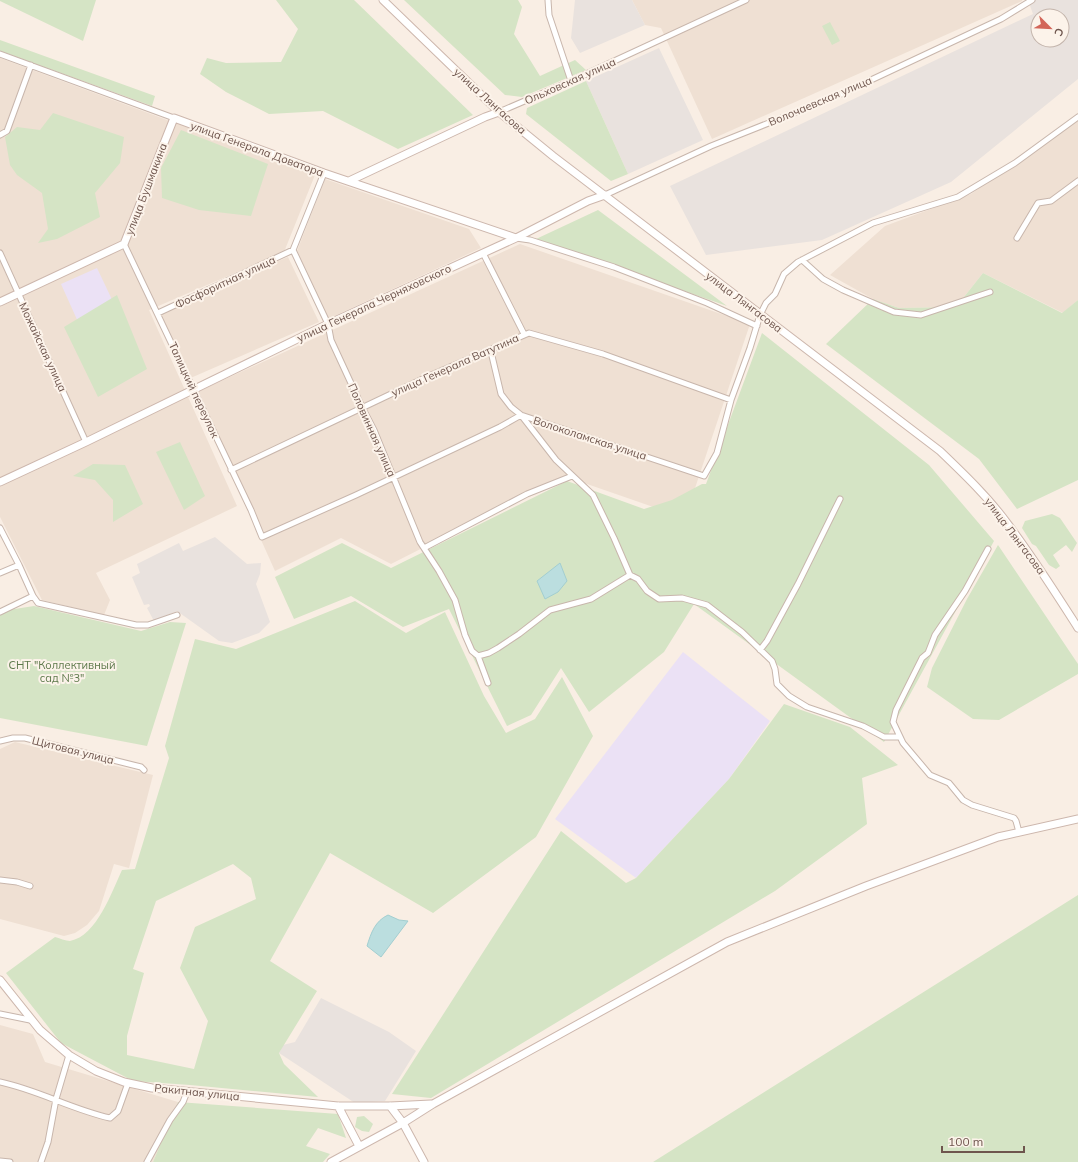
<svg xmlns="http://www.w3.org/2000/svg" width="1078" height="1162" viewBox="0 0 1078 1162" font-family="Mulish,sans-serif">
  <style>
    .residential { fill: #efe0d3 }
    .industrial { fill: #e9e2de; fill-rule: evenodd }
    .education { fill: #ebe1f5 }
    .green { fill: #d5e4c5; fill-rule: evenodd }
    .water { fill: #bbdedf; stroke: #a3ced0 }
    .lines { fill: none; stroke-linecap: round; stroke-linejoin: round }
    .street-casing { stroke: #c8b6ac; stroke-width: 7 }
    .secondary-casing { stroke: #cdb7ad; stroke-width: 9 }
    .street { stroke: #fff; stroke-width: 5 }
    .secondary { stroke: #fff; stroke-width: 7 }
    .labels { text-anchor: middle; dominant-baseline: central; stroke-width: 4; stroke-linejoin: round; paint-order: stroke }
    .street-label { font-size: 11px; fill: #6e554d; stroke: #fcf3ea }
    .park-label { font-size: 11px; fill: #5c784a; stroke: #fcf3ea }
  </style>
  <rect width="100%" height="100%" fill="#f9eee4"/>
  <path class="residential" d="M632,0h390v1l-310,138 -51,-111 -16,-3z
    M0,58l315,117 -31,77 -135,58 88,196 -141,67 14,27 -6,15 -62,-15 -42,-83z
    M1078,118v182l-15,13 -80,-40 -27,34 -57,1 -26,-9 -43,-24 55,-49 86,-32z
    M325,179l144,50 12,19 -153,71 -31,-68z
    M520,244l230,80 -65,194 -121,-42 -173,88 -50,-26 -66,33 -80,-178z
    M288,257l31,65 -133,58 -32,-67z
    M15,742l138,33 -24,93 -15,-4 -15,47 -12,14 -12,8 -11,3 -64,-17v-170z
    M0,1025l33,9 12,28 133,40 -25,60h-153z"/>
  <path class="industrial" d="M575,0h57l13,25 -65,28 -9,-15z
    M1028,0h50v79l-127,103 -129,58 -116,15 -36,-69 363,-172zM1038,16h24v24h-24z
    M659,48l44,92 -75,34 -42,-93z
    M215,537l32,27 14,-1 -1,11 -4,10 14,38 -11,11 -27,10 -13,-2 -42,-30 -23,10 -7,-13 3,-2 -1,-2 -5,1 -12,-28 8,-4 -3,-9 42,-21 4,8z
    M321,998l68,34 27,19 -31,50 -30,2 -76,-50 4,-8 12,-3z"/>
  <path class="education" d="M97,268l28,59 -37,17 -27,-60z
    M683,652l87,69 -41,58 -93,99 -81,-59z"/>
  <path class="green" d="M0,0h96l-13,41 -83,-40z
    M276,0h78l119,115 -75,34 -75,-38 -54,3 -43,-22 -26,-18 7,-16 19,5 55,-1 17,-33z
    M404,0h114l4,7 -8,27 26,42 35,-16 11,10 -64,27 -17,-2z
    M830,22l10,19 -8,4 -10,-19z
    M0,40l155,56 -3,10 -152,-55z
    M586,81l42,93 -17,7 -85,-67 1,-6z
    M53,113l71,24 -4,26 -25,30 5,24 -43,22 -19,4 10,-14 -6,-36 -25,-18 -7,-10 -5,-28 12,-10 23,3z
    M181,130l87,34 -17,52 -52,-6 -37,-12 -1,-30z
    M598,210l129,96 -191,-67z
    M983,273l79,40 16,-13v180l-61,29 -38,-50 -153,-115 47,-45 26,9 57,-1z
    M117,295l30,74 -49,28 -34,-70z
    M762,333l167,132 65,76 -110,201 -190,-138 -30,48 -75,60 -28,-44 -30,47 -24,11 -58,-117 -46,18 -52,-31 -57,23 -19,-42 67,-34 49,25 176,-87 77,28 28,-9 30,-16h4z
    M180,442l25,54 -21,14 -28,-58z
    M93,464l32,1 18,39 -30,18v-22l-18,-20 -22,-4z
    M1052,514l8,4 17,25 -5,9 -6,-7 -13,10 7,11 -4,3 -7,-4 -13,-19 -4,-2 -10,-16 3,-7z
    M998,545l80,119v10l-79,46 -26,-1 -46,-32 5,-19 35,-69z
    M355,601l51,32 39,-21 39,84 22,37 29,-14 27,-42 31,59 -57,101 -103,76 -103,-60 -60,108 47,30 -38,62 5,11 34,33 -128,-12 -57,-4 -72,-38 -55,-70 49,-36c4,1 11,4 15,4 27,-5 42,-50 52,-71l13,-1 34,-111 -4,-12 30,-107 41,10zM233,864l18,14 5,21 -61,28 -15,41 28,53 -14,48 -67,-14v-19l17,-63 -11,-4 23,-68z
    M34,606l107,25 29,-9 16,1 -39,123 -147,-28v-104l8,-4z
    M784,704l66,23 48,38 -36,13 5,46 -92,67 -344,207 -39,-4 169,-263 65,52 10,-5 93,-99z
    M1078,895v267h-425z
    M178,1102l160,12 8,24 -28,-10 -12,18 24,8 -7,8h-170z
    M364,1116l9,8 -4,8 -7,-1 -7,-4 2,-10z"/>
  <path class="water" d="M560,563l7,18 -9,11 -13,7 -8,-18z
    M388,915l11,5 9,1 -27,36 -14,-11c4,-13 8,-25 21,-31z"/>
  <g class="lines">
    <g class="street-casing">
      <path id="street" d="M548,0l1,15 22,66
        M0,54l174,64
        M499,112l72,-31 175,-81
        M0,135l7,-4 24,-66
        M324,173l-31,77 35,74 3,16 31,67 12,23 46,112 19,29 16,29 10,35 7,16 6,5 10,27
        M605,195l106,-49 128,-51 162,-76 31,-19
        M516,238l14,2 84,27 93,36 50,23
        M1017,238l21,-35 13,-2 27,-20
        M124,244l127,266 11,27 94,-42 144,-68 21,-12 183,61 13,-23 14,-53 19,-52 10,-33 6,-12 9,-9 9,-20 14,-12 75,-39 85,-26 57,-34 63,-46
        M0,253l86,189
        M483,253l41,81
        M802,260l21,19 20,11 51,22 27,3 69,-23
        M158,313l135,-63
        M492,349v7l9,38 10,13 10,8 35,45 37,35 21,43 16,37 8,4 9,12 12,8 23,-1 25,7 35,27 30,29 3,8 2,15 12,12 18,11 56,19 21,11h15
        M231,470l198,-94 100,-43 74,21 128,46
        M0,528l19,37 14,31 5,7 98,22h12l29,-10
        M424,548l103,-54 45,-18
        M988,549l-23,42 -30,44 -7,18 -6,5 -26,52 -3,12 10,21 27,32 19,8 14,17 9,5 42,13 2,3 3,11
        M0,573l19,-8
        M0,612l33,-16
        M760,650l7,-9 31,-57 42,-85
        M478,656l11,-3 9,-5 21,-14 31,-24 41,-11 39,-24
        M0,741l13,-3h12l116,29 3,3
        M0,880l17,2 13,4
        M0,1014l30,6
        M0,1082c38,8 73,28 110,36l8,-7 10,-28
        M0,1161l10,1
        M41,1162l7,-20 8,-43 13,-44
        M147,1162l23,-42 13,-18 4,-10"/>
    </g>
    <g class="secondary-casing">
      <path id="secondary" d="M383,0l116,112 54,44 387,295c24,23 48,46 67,72 26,34 48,69 71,105
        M349,181l136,-64 14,-5
        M0,302l124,-58 50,-126 150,55 192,65
        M0,482l86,-40 242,-118 188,-86 72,-37 17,-6
        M0,980l40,50 29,25 27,16 28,11 28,6 186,18h52l41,-2
        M338,1106l21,40
        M390,1106l13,17 21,39
        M331,1162l72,-39 30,-19 294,-162 139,-56 132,-49 80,-18"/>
    </g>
    <use href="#street" class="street"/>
    <use href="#secondary" class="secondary"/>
  </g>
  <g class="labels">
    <g class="street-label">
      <text transform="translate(570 81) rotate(-24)">Ольховская улица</text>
      <text transform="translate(490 101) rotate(42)">улица Лянгасова</text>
      <text transform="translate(820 101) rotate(-23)">Волочаевская улица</text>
      <text transform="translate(257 149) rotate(20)">улица Генерала Доватора</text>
      <text transform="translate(146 189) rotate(-69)">улица Бушмакина</text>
      <text transform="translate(225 282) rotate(-25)">Фосфоритная улица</text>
      <text transform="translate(744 302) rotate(37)">улица Лянгасова</text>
      <text transform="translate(374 303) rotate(-25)">улица Генерала Черняховского</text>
      <text transform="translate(43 347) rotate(65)">Можайская улица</text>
      <text transform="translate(455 365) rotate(-24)">улица Генерала Ватутина</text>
      <text transform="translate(194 390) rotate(65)">Талицкий переулок</text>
      <text transform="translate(372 430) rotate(66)">Половинная улица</text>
      <text transform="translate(590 438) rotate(18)">Волоколамская улица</text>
      <text transform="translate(1015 536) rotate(53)">улица Лянгасова</text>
      <text transform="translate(73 750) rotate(14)">Щитовая улица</text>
      <text transform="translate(197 1092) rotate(6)">Ракитная улица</text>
    </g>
    <g class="park-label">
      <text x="62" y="665">СНТ "Коллективный<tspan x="62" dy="13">сад №3"</tspan></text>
    </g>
  </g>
  <g transform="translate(1050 28) rotate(114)"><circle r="19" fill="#fcf3ea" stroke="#c3b4ab"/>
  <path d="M0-3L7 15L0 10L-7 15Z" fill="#d36659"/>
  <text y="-6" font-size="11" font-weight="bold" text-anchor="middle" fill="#6e554d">С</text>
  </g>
  <path d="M942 1146v6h82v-6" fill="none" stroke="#6e554d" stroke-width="2"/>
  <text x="948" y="1146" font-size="12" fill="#6e554d" stroke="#fcf3ea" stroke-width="3" paint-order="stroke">100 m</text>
</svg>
